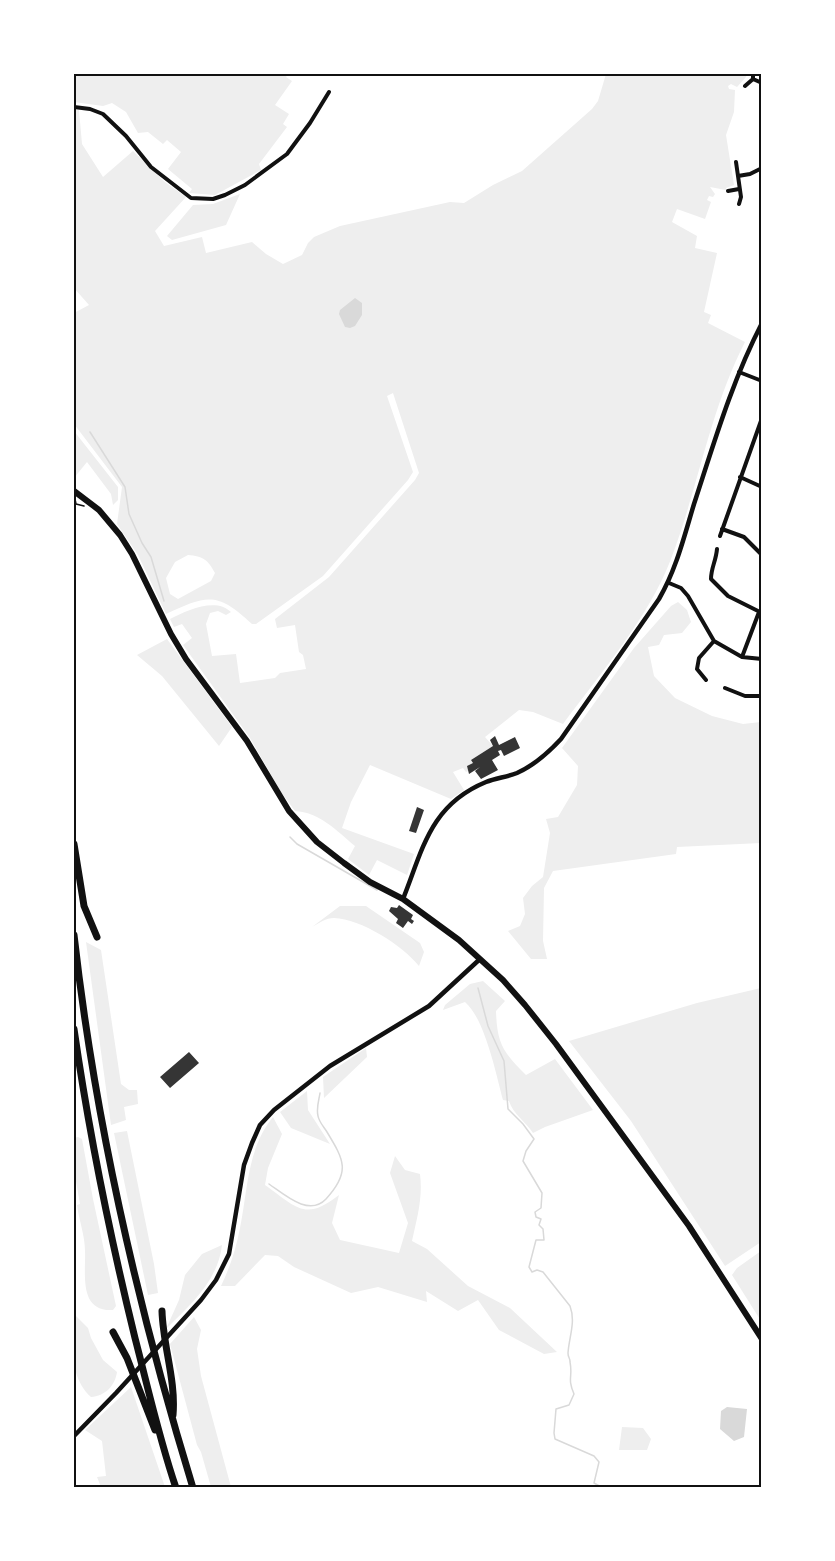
<svg xmlns="http://www.w3.org/2000/svg" width="835" height="1561" viewBox="0 0 835 1561" font-family="'Varela Round',sans-serif">
  <style>
    .green { fill: #eee; fill-rule: evenodd }
    .water { fill: #d9d9d9 }
    .lines { fill: none; stroke-linecap: round; stroke-linejoin: round }
    .stream { stroke: #d9d9d9; stroke-width: 1.5 }
    .building { fill: #353535 }
    .path { stroke: #111; stroke-width: 1.5 }
    .minor { stroke: #111; stroke-width: 4 }
    .tertiary { stroke: #111; stroke-width: 4.5 }
    .primary { stroke: #111; stroke-width: 6 }
    .motorway { stroke: #111; stroke-width: 7 }
    .neatline { fill: none; stroke: #111; stroke-width: 2 }
  </style>
  <rect width="100%" height="100%" fill="#fff"/>
  <path class="green" d="M74,74h214l-2,3 6,4 -17,24 14,9 -6,10 4,3 -28,37 2,6 -46,25 -26,-2 3,-4 -24,-20 13,-17 -14,-12 -4,4 -15,-12 -10,1 -12,-21 -14,-9 -9,3 -29,-4z
    M606,74h141l-1,3 -9,10 -6,-3 -3,2 1,3 6,1 -1,22 -8,23 8,50 -8,3v2l-16,-3 5,7 -2,3 -4,-1 -2,4 4,2 -6,17 -28,-10 -5,13 25,14 -2,12 22,5 -13,59 7,3 -3,8 37,19c-35,68 -47,146 -74,217 -22,58 -71,115 -108,165l-30,-12 -14,-2 -34,27 8,9 -22,14 2,3 -5,3 2,4 -4,2 -3,-4 -10,4 11,18 -13,9 -81,-34 -19,37 -9,26 72,26 -7,21 -30,-15 -8,15 -21,-16 7,-13c-18,-15 -36,-34 -60,-35l-14,-19 -31,-54 -67,-93 9,-7 -10,-14 -8,3 -4,-8c17,-9 46,-22 61,-7l-5,3 -8,-4 -8,2 -4,11 6,32 24,-2 4,29 35,-5 5,-5 26,-4 -3,-14 -4,-3 -4,-27 -18,3 -2,-9 54,-42 86,-97 4,-7 -26,-80 -6,3 26,76 -5,8 -85,96 -67,48h-4c-34,-32 -44,-30 -86,-10l-28,-59 -21,-31 5,-37 -48,-63v-111l15,-8 -15,-17v-178h5l3,34 21,33 30,-26 32,31 21,15 -31,34 9,15 38,-9 4,16 46,-11 14,12 17,10 19,-9 6,-12 6,-6 26,-11 110,-24 14,1 29,-18 29,-14 70,-62 6,-8zM188,555c15,1 20,5 27,18l-4,8 -33,18 -8,-5 -4,-16 9,-16z
    M240,194l-14,31 -54,15 -5,-4 26,-31 20,-1z
    M74,431l44,56v13l-5,5 -2,-11 -24,-32 -13,16z
    M678,602l9,8 4,12 -9,11 -18,2 -5,10 -11,2 6,29 21,22 37,18 31,8 18,-2v121l-84,4 -1,7 -123,17 -9,17 -1,53 4,18h-16l-23,-28 12,-5 5,-12 -2,-16 9,-12 11,-9 7,-44 -4,-14 12,-2 19,-32 1,-19 -16,-18 72,-100 37,-42z
    M167,639l65,88 -13,19 -57,-70 -25,-21z
    M340,906h26l54,37 4,9 -5,14c-17,-21 -58,-47 -85,-48 -8,0 -15,5 -22,9z
    M86,942l15,8 20,134 8,6h8l1,14 -14,3 2,13 -15,5z
    M483,981l22,20 -9,10c1,33 7,41 30,64l29,-16 38,51 -48,17 -12,6c-7,-11 -20,-19 -24,-32l-6,-1c-7,-26 -18,-81 -38,-98l-22,8 2,-5 25,-21z
    M761,988v254l-36,24 -94,-145 -62,-80 128,-38z
    M366,1048l1,9 -43,41 -1,-21z
    M307,1091l1,19 22,34 -39,-16 -11,-16z
    M273,1117l9,17 -14,34 -3,17c31,22 40,37 74,10l-7,28 8,17 59,13 9,-30 -18,-50 5,-17 10,14 15,4c3,24 -3,44 -8,67l15,8 41,37 42,22 47,44 -13,2 -45,-24 -21,-30 -20,11 -32,-20 1,11 -49,-15 -27,6 -57,-26 -16,-11 -13,-1 -30,31h-14c9,-19 15,-37 19,-58 8,-39 7,-79 33,-111z
    M127,1131l27,133 4,29 -10,2 -34,-162z
    M78,1137l4,2 11,60 23,107 -3,4c-35,2 -27,-37 -28,-59 0,-15 -6,-31 -8,-46l3,-1 -6,-34v-32z
    M222,1245c-4,36 -32,60 -56,84l13,-29 6,-25 17,-21z
    M761,1251v70l-29,-46 5,-7z
    M74,1314l14,14 3,10 12,22 14,12c-2,14 -12,24 -26,25 -22,-19 -20,-58 -17,-83z
    M194,1317l7,13 -4,19 4,27 30,111h-20l-10,-35 -4,-7 -27,-101z
    M131,1387l34,100h-64l-4,-10 9,-1 -4,-35 -17,-11z
    M622,1427l21,1 8,11 -4,11h-28z"/>
  <path class="water" d="M355,298l7,5v12l-7,11 -5,2 -5,-1 -6,-13 1,-4z
    M727,1407l20,2 -3,28 -10,4 -14,-12 1,-18z"/>
  <g class="lines">
    <path class="stream" d="M90,432l35,55 4,27 13,29 9,14 13,44
      M290,837l7,7 80,46
      M478,988l10,38 16,35 4,48 15,15 11,15 -8,12 -3,10 19,32 -1,15 -6,4 1,5 5,2 -2,6 4,4 1,11h-8l-7,27 3,5 5,-2 6,2 27,34c6,16 -1,31 -2,47 0,5 2,4 2,9 3,15 -3,16 4,32l-5,11 -13,4 -2,24 1,6 39,17 5,6 -5,21 9,5
      M269,1184c16,11 40,33 57,15 25,-27 18,-39 1,-67 -3,-5 -8,-10 -9,-16 -2,-8 1,-16 2,-23"/>
  </g>
  <path class="building" d="M495,736l4,9 16,-8 5,11 -16,8 -3,-6 -3,1 2,4 -8,5 6,10 -17,9 -6,-8 5,-4 -11,7 -2,-8 6,-3 -2,-3 22,-14 -3,-6z
    M417,807l7,3 -8,23 -7,-2z
    M399,905l14,10 -2,4 3,2 -2,3 -4,-3 -5,7 -7,-5 2,-4 -9,-8 2,-4 6,1z
    M189,1052l10,11 -29,25 -10,-11z"/>
  <g class="lines">
    <path class="path" d="M75,499l1,5 8,2"/>
    <path class="minor" d="M753,79l9,4
      M745,86l8,-7v-5
      M74,107l16,2 13,5 23,22 25,31 40,31 22,1 12,-4 20,-10 42,-31 23,-31 19,-31
      M736,162l5,35 -2,7
      M738,176l12,-2 12,-6
      M728,191l11,-2
      M739,372l23,9
      M740,477l22,10
      M722,529l22,8 18,18
      M720,536l42,-118
      M717,549c-1,12 -6,19 -6,30l17,17 34,17
      M669,583l12,5 7,8 26,45 28,16 20,2
      M742,657l17,-45
      M706,680l-9,-11 2,-11 15,-17
      M725,688l20,8h17"/>
    <path class="tertiary" d="M403,899c20,-50 27,-94 83,-117 10,-4 21,-5 31,-9 18,-8 31,-20 44,-34l98,-140c17,-29 25,-62 35,-95 20,-61 38,-123 68,-181
      M74,1436l42,-43 85,-93 15,-20 13,-26 15,-89 8,-22 8,-18 14,-15 56,-44 99,-60 51,-47"/>
    <path class="primary" d="M74,491l25,19 21,25 12,19 39,80 15,25 61,82 42,70 28,31 27,21 26,19 33,17 56,41 44,40 22,25 31,39 133,182 73,113"/>
    <path class="motorway" d="M74,844l10,62 13,31
      M74,935c21,187 64,373 119,553
      M74,1029c15,104 36,207 61,309 13,50 24,100 41,150
      M162,1311c1,35 14,69 11,104
      M113,1332l14,26 28,72"/>
  </g>
  <rect width="835" height="1561" fill="none" stroke="#ffffff" stroke-width="150"/>
  <rect x="75" y="75" width="685" height="1411" class="neatline"/>
</svg>
